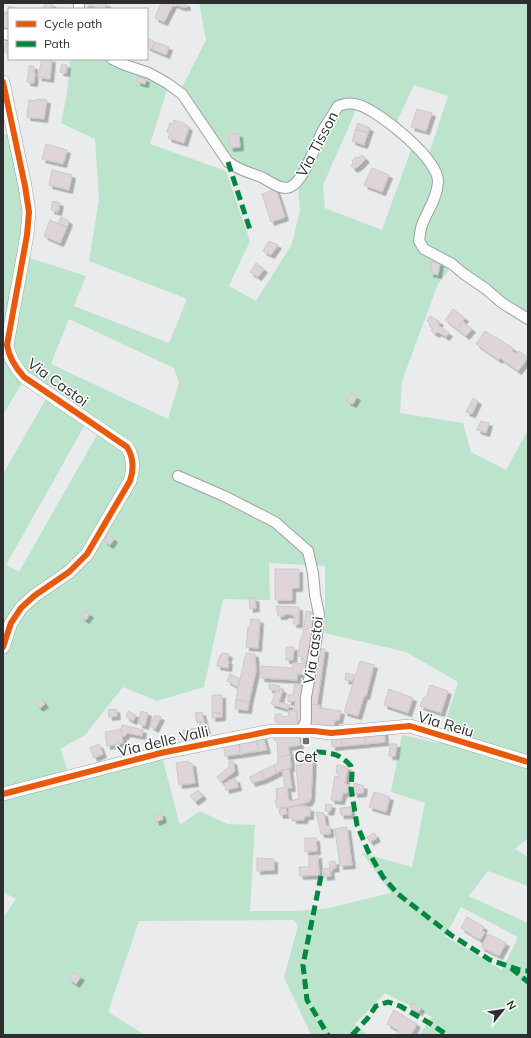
<svg xmlns="http://www.w3.org/2000/svg" width="531" height="1038" viewBox="0 0 531 1038" font-family="Mulish,sans-serif">
  <style>
    .green { fill: #bce4cd; fill-rule: evenodd }
    .building { fill: #dfd4da; stroke: #cacacb; filter: url(#shadow) }
    .lines { fill: none; stroke-linecap: round; stroke-linejoin: round }
    .minor-casing { stroke: #9fa0a2; stroke-width: 12 }
    .tertiary-casing { stroke: #9fa0a2; stroke-width: 14 }
    .minor { stroke: #fcfcfc; stroke-width: 10 }
    .tertiary { stroke: #fcfcfc; stroke-width: 13 }
    .quiet { stroke: #00873e; stroke-width: 5; stroke-dasharray: 10 5; stroke-linecap: butt }
    .cycleway-casing { stroke: #fff; stroke-width: 8 }
    .cycleway { stroke: #e8590c; stroke-width: 6 }
    .poi-dot { fill: #6f7072; stroke: #fff; stroke-width: 1.5 }
    .labels { text-anchor: middle; dominant-baseline: central; stroke-width: 3; stroke-linejoin: round; paint-order: stroke }
    .street-label { font-size: 15px; fill: #2d2e2f; stroke: #fff }
    .poi-label { font-size: 15px; fill: #2d2e2f; stroke: #fff }
  </style>
  <defs>
    <filter id="shadow"><feDropShadow dx="3.5" dy="3.5" stdDeviation="0" flood-color="#0004"/></filter>
  </defs>
  <rect width="100%" height="100%" fill="#e9ebed"/>
  <path class="green" d="M199,3h329v315l-78,-50 -12,16 -36,97 -2,32 63,10 8,29 35,18 22,-40v408l-13,11 13,8v29l-40,-15 -19,25 59,27v112h-109l13,-18 -47,-24 -30,31 12,11h-56l-27,-58 14,-51 -4,-6 -155,1 -31,91 37,23h-142v-117l13,-19 -13,-7v-418l43,-75 -24,-16 -19,32v-281l7,1 14,66 -4,54 66,21 -12,30 95,37 18,-44 -98,-38 10,-61 -4,-61 -34,-16 6,-30 3,-34h42l56,28 -18,57 76,27 24,70 -21,45 27,15 36,-57 8,-34 -2,-22 -34,-7 -39,-18 -44,-74 25,-49zM414,85l34,11 -19,58 -17,-7 -30,83 -57,-22 -2,-23 34,-77 36,22zM69,319l105,49 5,15 -11,36 -117,-55zM86,423l12,10 -79,139 -13,-7zM269,563l56,3v67l81,19 52,30 -19,61 -37,-8 -11,57 34,11 -13,64 -50,-14 29,40 -62,15 -32,3h-47l5,-86 -28,-1 -27,-13 -20,14 -19,-72 -91,23 -10,-27 25,-14 38,-48 34,14 47,-14 19,-88 47,1zM461,907l57,30 -16,33 -57,-34z"/>
  <path class="building" d="M46,3l7,1 -2,5h-8z
    M84,3h23l-2,6h-5z
    M161,3h13l-10,19 -9,-4z
    M174,3h12l1,4h-5l-9,-3z
    M9,6l9,3h-9v24l-6,-1v-14l2,-6 3,1z
    M7,36h2v16h-5z
    M147,38l8,4 -3,7 -5,-2z
    M155,42l14,5 -3,8 -14,-6z
    M42,59h10l-2,20 -12,-2z
    M62,64l5,1 -1,8 -6,-1z
    M29,66h5v6l1,1 -1,10 -7,-1z
    M138,77l8,2 -1,5 -8,-2z
    M37,99l10,1 -3,19 -17,-2 2,-17 8,1z
    M417,109l15,4 -6,18 -15,-4z
    M174,120l12,4v2l3,1 -5,16 -16,-5 2,-5 -3,-1 3,-9 3,1z
    M358,123l12,5 -2,5 -12,-4z
    M356,129l12,4 -4,12 -12,-4z
    M228,134h11l1,13 -10,1z
    M46,144l21,6 -4,14 -21,-5z
    M362,155l4,4 -7,7 -5,3 -3,-3 2,-3 -1,-2 4,-4 2,1z
    M372,168l17,7 -7,17 -18,-7z
    M52,170l20,5 -3,15 -20,-5z
    M276,189l9,28 -14,5 -9,-28z
    M53,201l7,2 -2,9 -7,-2z
    M61,217l8,4 -2,6 -9,-3z
    M50,220l17,7 -7,16 -16,-7z
    M269,241l9,4 -7,10 -8,-4z
    M432,261l8,2 -2,12 -8,-2z
    M256,263l8,6 -6,8 -8,-5z
    M453,309l12,9 -8,11 -12,-9z
    M430,316l10,6 -2,3 11,8 -3,4 -8,-5 -2,2 -5,-3 2,-2 -4,-3 1,-3 -3,-2z
    M462,321l10,8 -6,7 -9,-7z
    M485,331l11,7v-1l18,12 -2,2 5,3 2,-3 9,7 -10,13 -18,-13 -1,2 -23,-16z
    M351,393l6,4 -4,7 -6,-3z
    M473,398l5,3 -6,13 -6,-2z
    M481,421l8,2 -3,10 -9,-3z
    M108,535l6,4 -4,6 -6,-4z
    M275,569h24v19h-7v12h-17z
    M249,598h6l1,10 -6,1z
    M276,606l23,1v17h-6l1,-9 -9,-1 -1,2h-6z
    M84,611l6,3 -4,6 -5,-3z
    M306,611l12,2 -8,49h-8l1,-5 -5,-1 2,-15 3,-8z
    M251,619l9,1 -2,28 -12,-1 2,-20h2z
    M286,647h8l-1,13h-7z
    M316,648l9,1 -8,56 -8,-1z
    M222,653l7,1 -2,7h2l-1,7 -11,-2 1,-6z
    M246,653l9,1 1,17 -7,31 -13,-2 2,-13z
    M360,661l14,4 -8,31h-2l-6,20 -14,-4z
    M293,663l16,1 -1,11 -11,-1v6l-36,-2v-12l32,2z
    M346,673l8,2 -1,6 -8,-1z
    M230,674l10,5 -2,8 -11,-6z
    M269,684l11,2 -1,6 -10,-3z
    M295,684l11,2 -3,35h-6v-10h-3l1,-10 -7,1v-7h5z
    M430,685l18,6 -7,22 -21,-7 4,-9 2,1z
    M279,688l4,2 -4,12 11,3 -2,4 -17,-5 5,-13 3,1z
    M389,689l24,9 -5,15 -24,-8z
    M212,695h10v18h-10z
    M41,699l4,5 -5,4 -4,-4z
    M236,700l13,2 -1,8 -13,-1z
    M309,704l11,1 -1,3 22,3 -2,9h-4l-2,11 -26,-6z
    M116,709l1,7 -8,1 -1,-7z
    M128,711l8,4 -3,6 -7,-4z
    M141,711l7,2 -3,13 -6,-2 1,-2 -1,-1z
    M288,711h9v17l-19,1v-7h-3v-8h6v3l8,-1z
    M202,712l2,9 -7,2 -2,-10z
    M212,713h10v4l-10,1z
    M155,715l6,2 -6,12 -5,-3z
    M204,721l3,9 -5,2 -2,-9z
    M122,725l21,5 -1,6 -15,-3 -2,3 -3,1 -1,-8z
    M198,728l2,12 -16,2 -1,-12z
    M121,729l2,14 -16,3 -2,-14z
    M384,730l1,12 -20,2 -1,-12z
    M298,732l2,13 -12,2 2,8 -12,2 -1,-17h-3v-6z
    M364,732l1,12 -23,2 -1,-11z
    M341,735l1,11 -10,1 -1,-11z
    M263,736l4,14 -8,1 -4,-14z
    M255,737l4,14 -19,3 -1,-14z
    M239,740l1,14 -15,2 -2,-13z
    M99,744l4,10 -9,4 -4,-10z
    M390,744h7l-2,12h-6z
    M290,755l1,13 -9,2 -5,3 -3,-8 4,-2v-6z
    M302,757h11l-2,41 -2,4 -21,5 -11,1 -2,-8h2l-1,-11 9,-2 -3,-17 7,-1 3,19h-5l2,13 10,-2 -3,-34h5z
    M188,761v2h4l3,20 -16,2 -3,-22z
    M229,761h4l2,10 -14,11 -4,-5 12,-10z
    M274,765l3,8 -12,6 -4,-8z
    M337,765l11,2 -3,17 4,1 -2,8h-4l-2,8 -10,-1 4,-24 4,1v-4h-3z
    M261,771l4,8 -13,4 -2,-6z
    M236,779l2,8 -12,3 -2,-7 5,-1 -1,-2z
    M354,783l10,3 -1,7 -9,1z
    M198,790l5,6 -8,6 -5,-6z
    M374,792l16,5 -4,15 -17,-5z
    M326,804l6,1 -2,7 -5,-1z
    M293,806h14v2h3v8h-5l-1,4h-11v-3h-4v-9h4z
    M351,807v8h-10l-1,-7z
    M286,808l1,6 -7,1 -1,-5z
    M316,812l8,1 2,13h4v8h-9z
    M161,813l2,6 -7,3 -2,-6z
    M347,827l5,38 -12,1 -5,-37z
    M374,833l3,5 -7,4 -3,-5z
    M305,838h11l1,13 -12,1z
    M318,855l1,20 -19,1 -1,-9h10v-11z
    M257,858l17,1v11l-17,1z
    M335,861l1,7 -6,1 -1,-7z
    M330,868l1,8 -7,1 -1,-8z
    M467,917l17,10 -2,4 3,1 -5,8 -19,-12z
    M488,934l18,9 -7,13 -18,-9z
    M74,972l7,5 -5,7 -7,-5z
    M413,1003l8,5 -2,4 -9,-4z
    M394,1010l23,14 -6,11h-10l-4,-2 1,-3 -11,-6z"/>
  <g class="lines">
    <g class="minor-casing">
      <path id="minor" d="M79,3v6
        M3,34l6,1
        M112,59l13,6 24,8 18,10 15,11 46,68c13,9 20,10 33,15 9,4 20,14 29,10 14,-5 25,-42 32,-55 5,-9 11,-17 16,-26 7,-2 13,-4 21,-1 21,7 80,54 79,77 -1,17 -11,29 -16,43 -2,5 -2,11 -3,16l5,8 28,15 12,10 22,15 16,14 26,16
        M178,476l46,20 51,26 33,29 5,22 2,22 4,19 -2,22 -11,61v24l-5,10"/>
    </g>
    <g class="tertiary-casing">
      <path id="tertiary" d="M3,82l22,104 4,26 -2,23 -20,110c2,13 8,22 17,32l103,70c7,11 7,22 3,34l-43,73 -18,18 -35,24 -13,12 -10,15 -8,24
        M3,794l158,-41 110,-22h43l17,2 79,-7 118,36"/>
    </g>
    <use href="#minor" class="minor"/>
    <use href="#tertiary" class="tertiary"/>
    <path class="quiet" d="M228,162l23,71
      M316,752c16,1 23,1 35,14l1,8 -1,14 6,37 11,26 15,26 15,17 53,41 19,12 20,13 30,10 8,1
      M321,876l-18,89 4,35 21,35
      M511,968l17,14
      M352,1035l15,-16 9,-13 12,-4 12,4 31,18 16,11"/>
    <g class="cycleway-casing">
      <path id="cycleway" d="M3,82l22,104 4,26 -2,23 -20,110c2,13 8,22 17,32l103,70c7,11 7,22 3,34l-43,73 -18,18 -35,24 -13,12 -10,15 -8,24
        M3,794l158,-41 110,-22h43l17,2 79,-7 118,36"/>
    </g>
    <use href="#cycleway" class="cycleway"/>
  </g>
  <rect class="poi-dot" x="302" y="737" width="8" height="8" rx="2"/>
  <g class="labels">
    <g class="street-label">
      <text transform="translate(317 144) rotate(-62)">Via Tisson</text>
      <text transform="translate(58 382) rotate(36)">Via Castoi</text>
      <text transform="translate(313 650) rotate(-82)">Via castoi</text>
      <text transform="translate(446 724) rotate(16)">Via Reiu</text>
      <text transform="translate(163 741) rotate(-13)">Via delle Valli</text>
    </g>
    <g class="poi-label">
      <text x="306" y="756">Cet</text>
    </g>
  </g>
  <rect width="531" height="1038" fill="none" stroke="#2d2e2f" stroke-width="8"/>
  <rect x="8" y="8" width="140" height="52" fill="#ffffff" stroke="#ababac"/>
  <rect x="16" y="21" width="20" height="6" fill="#e8590c" stroke="#ababac"/>
  <text x="44" y="28" font-size="12" fill="#2d2e2f">Cycle path</text>
  <rect x="16" y="41" width="20" height="6" fill="#00873e" stroke="#ababac"/>
  <text x="44" y="48" font-size="12" fill="#2d2e2f">Path</text>
  <g transform="translate(503 1010) rotate(60)" stroke="#ffffff" stroke-width="3" paint-order="stroke">
  <path d="M0-3L7 15L0 10L-7 15Z" fill="#2d2e2f"/>
  <text y="-6" font-size="11" font-weight="bold" text-anchor="middle" fill="#2d2e2f">N</text>
  </g>
</svg>
